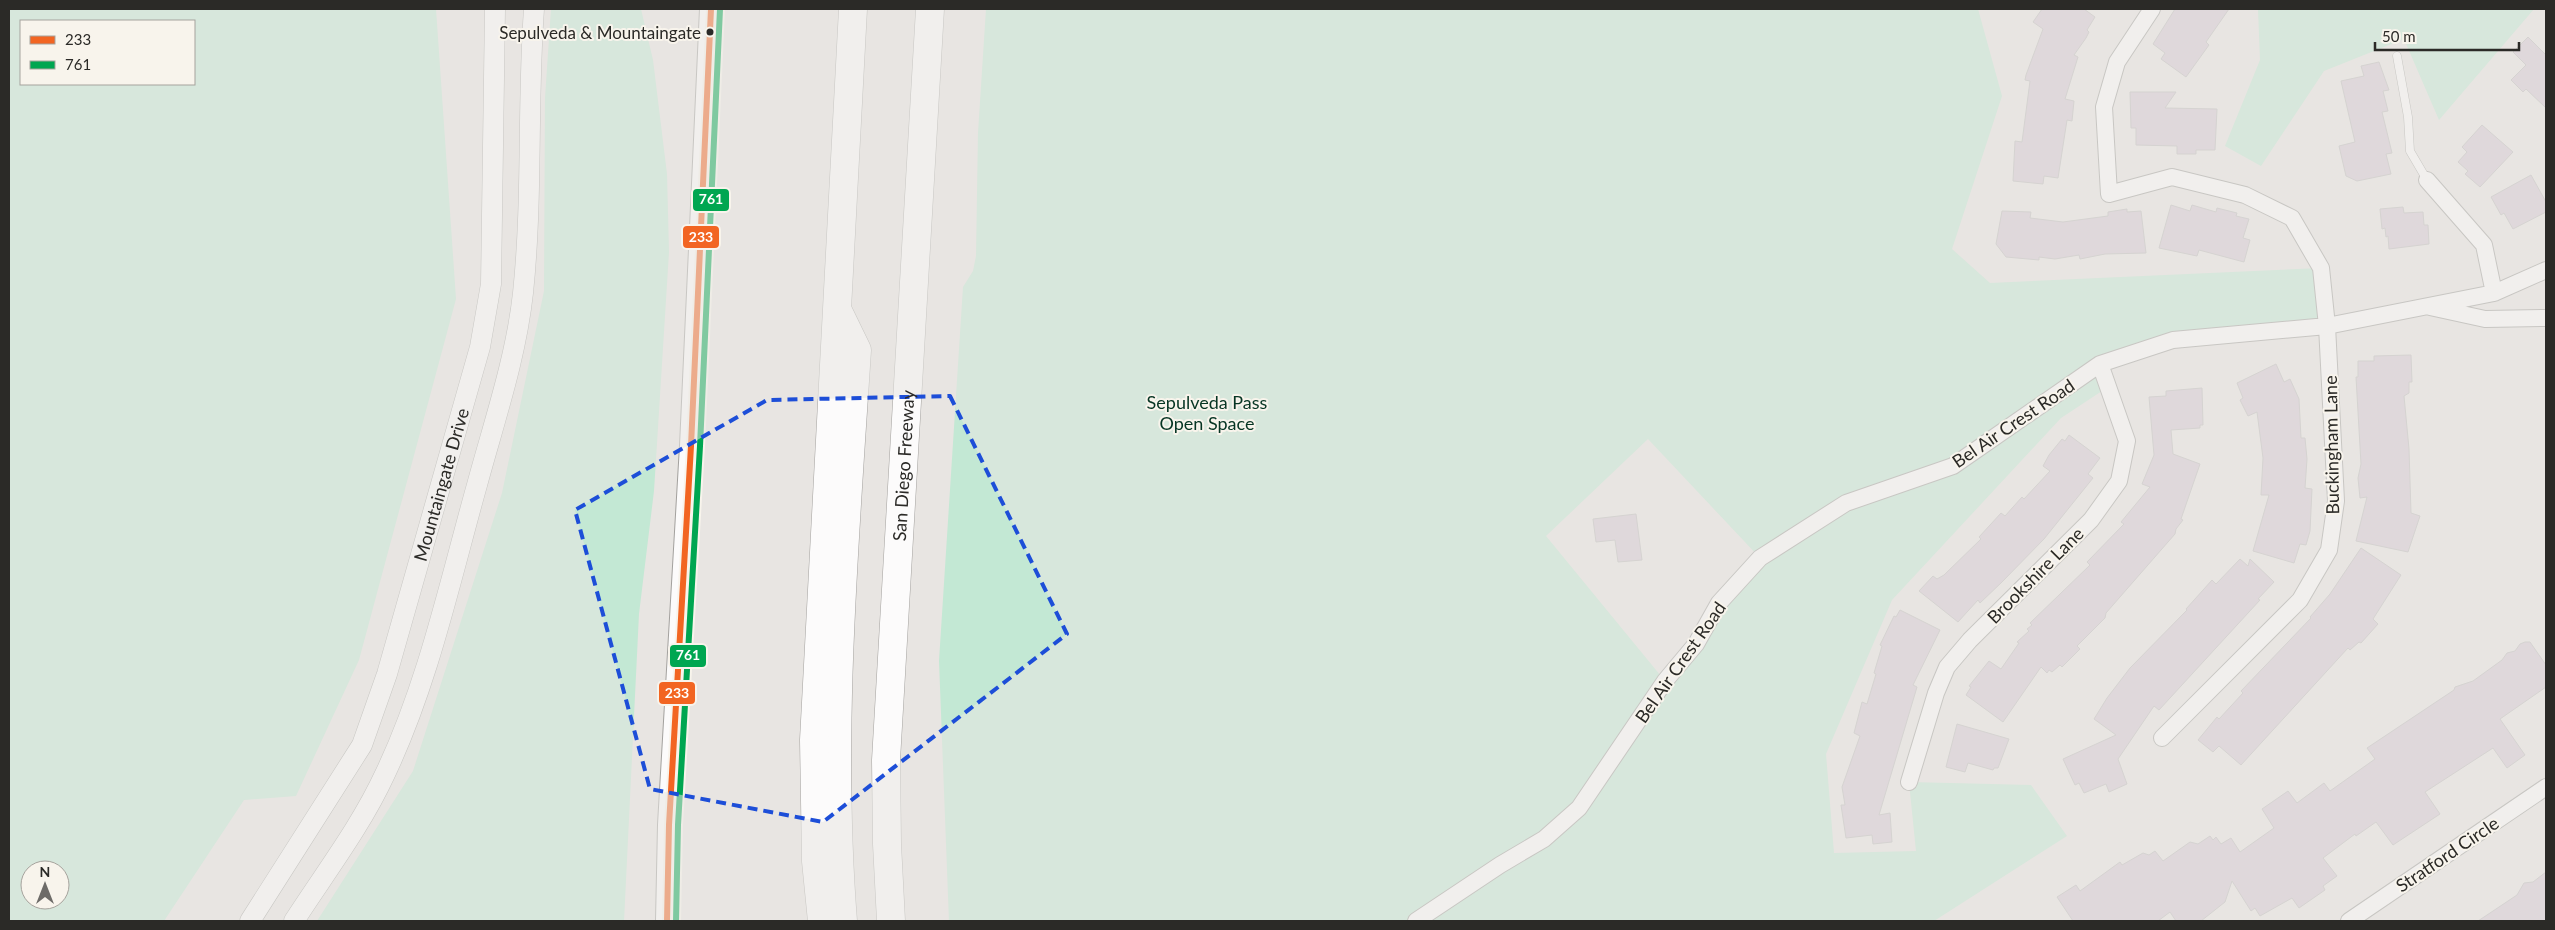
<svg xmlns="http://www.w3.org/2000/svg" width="2555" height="930" viewBox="0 0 2555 930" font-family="Lato,sans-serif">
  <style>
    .green { fill: #c3e8d4; fill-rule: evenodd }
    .building { fill: #d5c7d3; stroke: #bfbcbc }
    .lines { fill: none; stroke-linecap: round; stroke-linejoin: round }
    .service-casing { stroke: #a3a19e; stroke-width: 9 }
    .minor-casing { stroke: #a3a19e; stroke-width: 18 }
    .tertiary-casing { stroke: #a3a19e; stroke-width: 21 }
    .secondary-casing { stroke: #a3a19e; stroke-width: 24 }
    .motorway-casing { stroke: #a3a19e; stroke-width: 29 }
    .service { stroke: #fcfbfb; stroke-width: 8 }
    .minor { stroke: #fcfbfb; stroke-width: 16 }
    .tertiary { stroke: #fcfbfb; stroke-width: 20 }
    .secondary { stroke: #fcfbfb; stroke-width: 22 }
    .motorway { stroke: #fcfbfb; stroke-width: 28 }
    .bus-1-casing { stroke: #f8f4ec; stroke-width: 10 }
    .bus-2-casing { stroke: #f8f4ec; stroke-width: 10 }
    .bus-1 { stroke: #f26522; stroke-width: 6 }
    .bus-2 { stroke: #00a651; stroke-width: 6 }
    .marked { fill: none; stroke: #1d4ed8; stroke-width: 4; stroke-dasharray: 10 6; stroke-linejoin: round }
    .bus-dot { fill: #2b2a27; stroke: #f8f4ec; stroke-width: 2 }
    .labels { text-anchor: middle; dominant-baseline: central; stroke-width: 4; stroke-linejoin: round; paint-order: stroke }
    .bus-label { font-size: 17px; fill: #2b2a27; stroke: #f8f4ec; text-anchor: end }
    .park-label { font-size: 18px; fill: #063523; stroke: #f8f4ec }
    .street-label { font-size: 18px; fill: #2b2a27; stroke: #f8f4ec }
    .line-badge { stroke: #f8f4ec; stroke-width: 2 }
    .badge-label { font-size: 14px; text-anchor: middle; font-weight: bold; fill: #fff }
  </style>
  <rect width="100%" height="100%" fill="#e8e5e2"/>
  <path class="green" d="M9,9h427l20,290 -97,361 -63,136 -52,4 -80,121h-155zM194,21v63h-173v-63zM30,870h30v30h-30z
    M551,9h90l12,51 14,114 2,78 -15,239 -15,123 -15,307h-307l96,-150 89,-278 42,-202 1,-193z
    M986,9h992l24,87 -50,153 38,34 331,-15 6,58 -154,14 -73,24 8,23 -47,31 -169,182 -66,154 8,99 82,-2 -7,-69 122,3 36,51 -133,85h-985l-10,-260 24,-374 10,-16 3,-15 2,-123zM1648,439l112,119 -95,123 -119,-145z
    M2258,9h276l-95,111 -35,-81 -80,32 -63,95 -36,-20 35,-86z"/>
  <path class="building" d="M2042,9h42l11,8 -8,13 2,2 -3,6 -12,17 4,2 -13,42 9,2 -2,20 -5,-1 -9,58 -14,-2 -1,8 -30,-3 2,-40 7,1 8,-61 -5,-1 1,-5 17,-46 -10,-7z
    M2175,9h54l-23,33 3,3 -23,32 -25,-18 4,-6 -12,-9z
    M2528,37l18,18v53l-20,-19 -3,3 -12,-12 15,-15 -13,-13z
    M2379,62l10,28 -6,1 5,20 -6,1 10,41 -6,1 5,20 -34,7 -11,-5 -7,-30 16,-4 -14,-61 23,-5 -3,-10z
    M2130,92h46l-11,16 52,1 -2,41h-19v4h-19v-8l-41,-1v-17h-5z
    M2482,125l31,27 -33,35 -15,-13 3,-3 -10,-9 9,-10 -5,-5z
    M2531,175l15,27v10l-33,17 -9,-16 -3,2 -10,-18z
    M2171,205l19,6 2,-6 24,7 1,-4 20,5 -1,3 13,3 -6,19 7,2 -6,22 -45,-12 -2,6 -38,-8z
    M2403,207l1,6 19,-1 1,13h4l1,19 -40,5 -1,-13 -2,1 -1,-9 -3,1 -2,-20z
    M2127,209v3l14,-1 5,42 -41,1 -25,5 -1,-4 -24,4 -16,-2v3l-33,-3 -10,-13 6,-33 29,1 -1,6 33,4 45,-6v-4z
    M2411,355l1,27h-3v11l-5,3 5,53 2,64 9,3 -12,36 -52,-11 11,-44 -7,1 -2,-20 3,-14 -5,-87h2v-16h16v-5z
    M2276,364l8,18 6,-3 9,20 2,39h4l2,21 -2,29 7,1 -2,42 -4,14 -6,-1 -6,19 -41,-12 16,-56h-8l2,-37 -6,-46 -9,4 -8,-16 3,-2 -6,-15z
    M2202,388l1,37h-3v3l-29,2 2,24 27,10 -19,55 2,1 -7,9 -1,5 -69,79 -1,5 -28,28 3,3 -18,18 -2,-2 -8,7 -3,-2 -2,3 -6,-6 -38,55 -37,-27 5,-8 -2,-1 20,-25 12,8 18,-26 -2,-1 12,-11 -2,-2 5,-4 -2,-2 60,-58 -3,-3 37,-38 -3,-2 29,-35 -8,-3 12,-29 -5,-58 17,-1v-5z
    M2069,435l31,23 -12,16 5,4 -49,61 -42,43 -22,21 -2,-3 -20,22 -39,-31 14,-15 4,3 7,-4 37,-36 -2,-2 22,-24 4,3 17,-19 2,2 26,-28 -7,-5 6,-11 13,-16 3,2z
    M1636,514l6,46 -24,2 -3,-22 -19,2 -3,-23z
    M2361,548l40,27 -28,44 5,5 -17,19 -2,-1 -9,8 -2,-2 -107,117 -22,-19 -6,6 -15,-12 19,-23 2,2 24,-26 -2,-2 70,-73 -1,-1 20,-23z
    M2240,559l8,7 2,-7 24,23 -16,17 2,1 -101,110 -5,-4 -36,53 9,25 -18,8 -3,-8 -22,9 -5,-10 -4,2 -12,-26 53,-24 -22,-16 13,-21 23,-30 57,-58 -1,-1 26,-29 4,4z
    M1900,610l40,20 -27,55 4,2 -38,128 11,-2 2,29 -19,2 -1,-9 -26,3 -5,-33h4l-3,-18 18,-51 -6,-3 8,-31 5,2 9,-30 -2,-1 8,-27 -2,-1 14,-29 2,1z
    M2525,642h5l16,23v22l-46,32 25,36 -18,13 -14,-20 -68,44 15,22 -47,31 -17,-23 -20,14 -1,-2 -32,24 14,18 -14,10 2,4 -26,18 -7,-10 -32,18 -5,-8 -4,3 -19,-30 -7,21 -24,19h-25l-6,-9 -12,9h-85l-16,-24 19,-12 4,6 40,-29 2,3 21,-12 6,2 6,-4 8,10 27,-19 8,2 12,-8 3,4 3,-3 5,7 10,-6 9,14 34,-24 -12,-19 26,-18 9,12 27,-20 6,8 45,-32 -8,-11 87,-58 1,-3 18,-6 29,-21 5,-7 8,-2 5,-7z
    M1957,724l52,15 -11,29h-4l-1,2 -25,-7 -3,9 -19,-5z
    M2546,872v49h-68l39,-26 7,-12 9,-1z"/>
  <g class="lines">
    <g class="service-casing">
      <path id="service" d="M2397,56l11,61 2,34 17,29"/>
    </g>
    <g class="minor-casing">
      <path id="minor" d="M2152,9l-35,53 -13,45 5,87 63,-17 73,18 47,23 29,50 6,58 9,175 -7,49 -29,50 -138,138
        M2427,180l57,65 10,48
        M2430,307l55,12 61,-1
        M1909,782l27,-89 11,-26 23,-27 121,-120 28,-39 8,-40 -27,-77
        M1416,921l84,-56 44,-26 35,-31 86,-127 31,-37 23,-41 41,-45 86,-55 107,-37 147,-102 73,-24 154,-14 167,-33 52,-23
        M2349,921l197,-134"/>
    </g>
    <g class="tertiary-casing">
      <g id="tertiary">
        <path id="s1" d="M250,921l112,-176 25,-71 93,-327 11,-63 4,-275"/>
        <path d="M294,921c31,-48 67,-95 91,-147 43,-90 65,-193 92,-289 17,-63 39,-127 46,-192 10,-95 4,-190 11,-284"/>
      </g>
    </g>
    <g class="secondary-casing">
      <path id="secondary" d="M667,921l2,-96 22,-379 20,-437"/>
    </g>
    <g class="motorway-casing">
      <g id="motorway">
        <path d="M839,313l18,37c-12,188 -29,383 -14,571"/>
        <path d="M822,921l-6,-60 -2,-121 39,-731"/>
        <path id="s2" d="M891,921l-4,-77 -1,-84 44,-751"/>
      </g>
    </g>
    <use href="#service" class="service"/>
    <use href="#minor" class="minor"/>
    <use href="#tertiary" class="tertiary"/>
    <use href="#secondary" class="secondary"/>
    <use href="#motorway" class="motorway"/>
    <g class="bus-1-casing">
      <path id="bus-1" d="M667,921l2,-96 22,-379 20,-437"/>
    </g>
    <g class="bus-2-casing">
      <path id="bus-2" d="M676,921l2,-96 22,-379 20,-437"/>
    </g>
    <use href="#bus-1" class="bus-1"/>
    <use href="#bus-2" class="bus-2"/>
  </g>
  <path d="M0 0H2555V930H0ZM950,396l117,238 -244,188 -173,-33 -75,-279 192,-110z" fill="#e8e5e2" fill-opacity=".55" fill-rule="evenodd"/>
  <path class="marked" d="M950,396l117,238 -244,188 -173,-33 -75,-279 192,-110z"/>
  <circle class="bus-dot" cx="710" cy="32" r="4.5"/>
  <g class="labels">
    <g class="bus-label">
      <text x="701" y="32">Sepulveda &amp; Mountaingate</text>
    </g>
    <g class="park-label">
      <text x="1207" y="402">Sepulveda Pass<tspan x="1207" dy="21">Open Space</tspan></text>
    </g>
    <g class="street-label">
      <text transform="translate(2013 423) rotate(-34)">Bel Air Crest Road</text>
      <text transform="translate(2331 445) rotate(-91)">Buckingham Lane</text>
      <text stroke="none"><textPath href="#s2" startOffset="456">San Diego Freeway</textPath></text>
      <text stroke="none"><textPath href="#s1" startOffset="481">Mountaingate Drive</textPath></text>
      <text transform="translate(2035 575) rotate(-45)">Brookshire Lane</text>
      <text transform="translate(1680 662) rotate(-55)">Bel Air Crest Road</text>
      <text transform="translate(2447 854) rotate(-34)">Stratford Circle</text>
    </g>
  </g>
  <g class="line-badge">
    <rect x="692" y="188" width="38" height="24" rx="5" fill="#00a651"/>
    <rect x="682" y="225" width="38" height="24" rx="5" fill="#f26522"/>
    <rect x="669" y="644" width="38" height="24" rx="5" fill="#00a651"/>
    <rect x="658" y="681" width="38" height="24" rx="5" fill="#f26522"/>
  </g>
  <g class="badge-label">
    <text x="711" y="204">761</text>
    <text x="701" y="242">233</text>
    <text x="688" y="660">761</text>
    <text x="677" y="698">233</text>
  </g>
  <rect width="2555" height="930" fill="none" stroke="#2b2a27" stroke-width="20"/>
  <rect x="20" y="20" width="175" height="65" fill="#f8f4ec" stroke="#a6a39d"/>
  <rect x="30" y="36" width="25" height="8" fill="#f26522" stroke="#a6a39d"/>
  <text x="65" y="45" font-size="15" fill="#2b2a27">233</text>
  <rect x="30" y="61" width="25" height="8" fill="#00a651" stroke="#a6a39d"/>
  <text x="65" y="70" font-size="15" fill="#2b2a27">761</text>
  <g transform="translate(45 885)"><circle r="24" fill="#f8f4ec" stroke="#a6a39d"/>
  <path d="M0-4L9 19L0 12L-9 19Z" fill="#6d6b68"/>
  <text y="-8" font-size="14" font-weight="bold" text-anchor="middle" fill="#2b2a27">N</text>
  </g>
  <path d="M2375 42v8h144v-8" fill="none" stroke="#2b2a27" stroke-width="2.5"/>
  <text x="2382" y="42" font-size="15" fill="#2b2a27" stroke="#f8f4ec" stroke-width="4" paint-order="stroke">50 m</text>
</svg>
